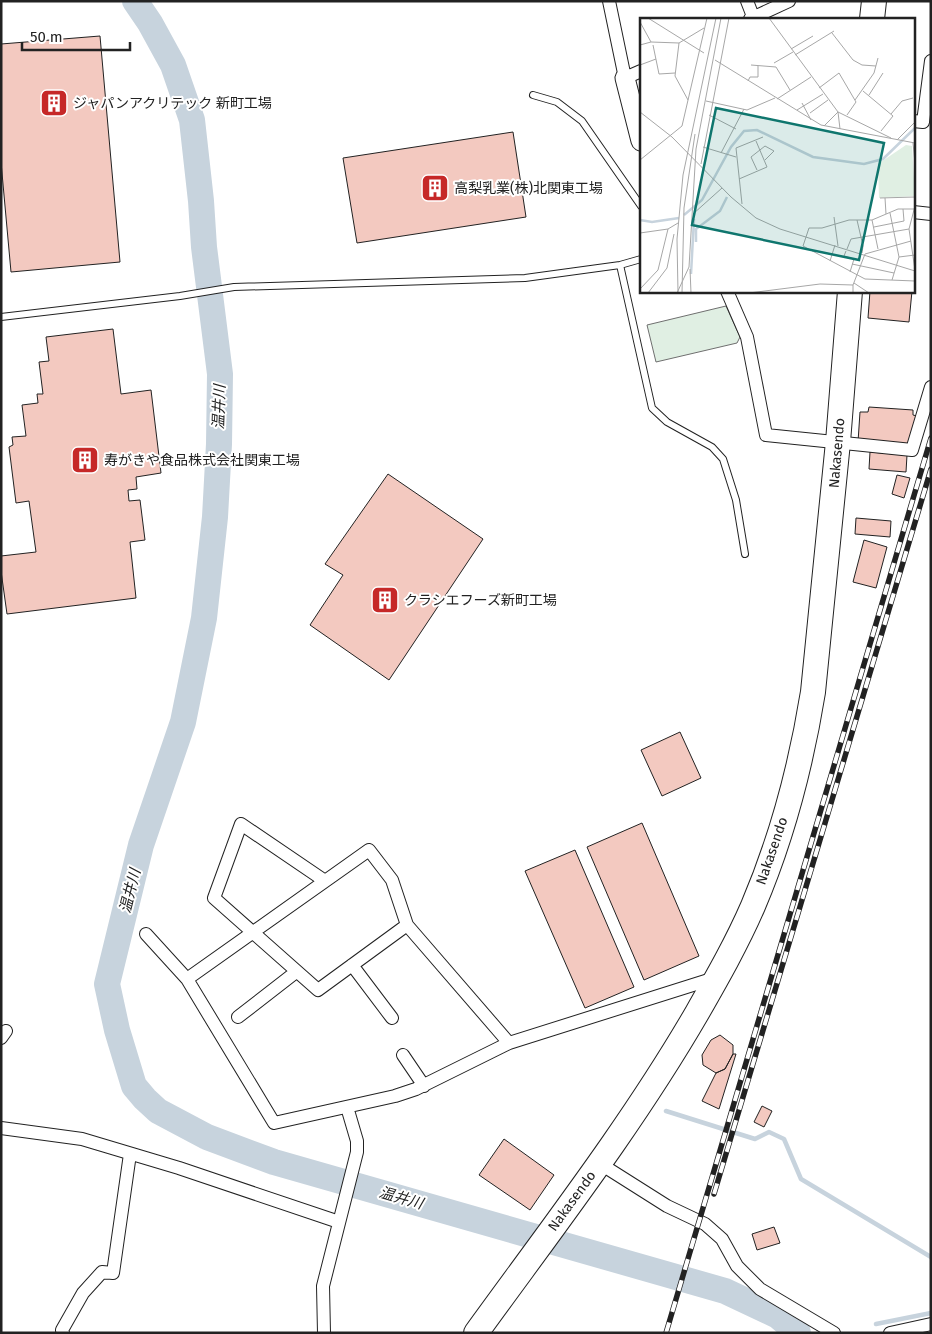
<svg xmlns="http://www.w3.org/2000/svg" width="932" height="1334" viewBox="0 0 932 1334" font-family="'Fira Sans','Noto Sans JP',sans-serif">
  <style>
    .green { fill: #e0efe3; stroke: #6f6f6f }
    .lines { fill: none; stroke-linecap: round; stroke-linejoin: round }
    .stream { stroke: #c7d3dd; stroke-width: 4.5 }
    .river { stroke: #c7d3dd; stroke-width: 26 }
    .building { fill: #f3c9c0; stroke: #222 }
    .lane-casing { stroke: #222; stroke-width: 8 }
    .street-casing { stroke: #222; stroke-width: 14 }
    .secondary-casing { stroke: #222; stroke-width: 21 }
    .highway-casing { stroke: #222; stroke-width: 26 }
    .lane { stroke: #fff; stroke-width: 6 }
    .street { stroke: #fff; stroke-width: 12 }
    .secondary { stroke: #fff; stroke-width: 19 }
    .highway { stroke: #fff; stroke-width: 24 }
    .rail-casing { stroke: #222; stroke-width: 5.5 }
    .rail { stroke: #fff; stroke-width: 4; stroke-dasharray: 11; stroke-linecap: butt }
    .labels { text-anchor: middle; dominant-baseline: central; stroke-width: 4; stroke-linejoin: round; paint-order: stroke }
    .poi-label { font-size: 14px; fill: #222; stroke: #fff; text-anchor: start }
    .street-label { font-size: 14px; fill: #222; stroke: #fff }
    .water-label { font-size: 15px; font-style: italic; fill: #222; stroke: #fff }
    .inset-river { fill: none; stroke: #c7d3dd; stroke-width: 2.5 }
    .inset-road { fill: none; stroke: #a7a7a7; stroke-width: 1 }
    .view { fill: #0f766e; fill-opacity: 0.15; stroke: #0f766e; stroke-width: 2.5 }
    .inset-edge { fill: none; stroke: #222; stroke-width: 2.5 }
  </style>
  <rect width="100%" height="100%" fill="#fff"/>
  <path class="green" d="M726,306l14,31 -3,6 -81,19 -9,-37z"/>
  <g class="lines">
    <path class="stream" d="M666,1111l89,28 14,-7 15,7 17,40 130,78
      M876,1324l55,-11"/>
    <path class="river" d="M135,1l15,22 23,42 19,55 9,81 3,46 16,127 -1,70 -4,73 -11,101 -21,104 -42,123 -34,139 10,46 17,56 11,13 13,12 49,26 67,25 451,129 53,25 20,17"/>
  </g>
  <path class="building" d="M100,36l20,226 -109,10 -10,-110v-118z
    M513,132l13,85 -169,26 -14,-85z
    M870,291h42l-3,31 -41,-4z
    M113,329l8,65 30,-4 10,83 -25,4 1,12 -9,1 1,11 11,-1 5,40 -15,2 6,56 -129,16 -6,-43v-15l35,-4 -7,-51 -13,2 -7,-56 4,-2 -1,-8 14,-1 -4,-31 16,-2 -1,-9h6l-4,-32 10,-1 -3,-24z
    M869,407l44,3v5l4,1 -5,22 -7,7 -47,-3 2,-30h8z
    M870,452l37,3 -1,17 -37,-3z
    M388,474l95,65 -94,141 -79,-55 33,-50 -18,-11z
    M897,475l13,3 -6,20 -12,-4z
    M856,518l35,3 -1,16 -35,-3z
    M864,540l23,7 -11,41 -23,-6z
    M680,732l21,46 -39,18 -21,-46z
    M642,823l57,133 -55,24 -57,-133z
    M575,850l59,137 -49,21 -60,-137z
    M720,1035l13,10v9l-8,15 -9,4 -13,-8 -1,-10 9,-15z
    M733,1054h3l-17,55 -17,-8 14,-28 9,-4z
    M762,1106l10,5 -8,16 -10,-5z
    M504,1139l50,36 -24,35 -51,-35z
    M774,1227l6,16 -23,7 -5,-16z"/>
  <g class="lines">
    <g class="lane-casing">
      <path id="lane" d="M533,95l24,7 25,19 59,85
        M620,265l32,143 15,14 45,25 11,12 13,41 9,54
        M1,317l179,-21 54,-9 291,-9 95,-13 21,-6"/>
    </g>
    <g class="street-casing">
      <path id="street" d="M609,1l16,77 16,-7
        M747,1l7,18
        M750,19l39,-18
        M913,121l10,1 8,-61
        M913,212l18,2
        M727,291l20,46 19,98 146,15 19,-63
        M325,881l-84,-57 -27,74 104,92 89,-65
        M146,934l41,45 87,144 121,-27 21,-7 93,-46 206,-65
        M352,965l40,53
        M187,979l182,-129 23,30 15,45 102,118
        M238,1017l58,-45
        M1,1038l5,-7
        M403,1055l21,31
        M1,1128l81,11 97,29 160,54
        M599,1163l68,43 38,18 17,15 15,27 23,23 74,44
        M63,1333l-1,-3 21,-37 19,-21 11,1 17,-119
        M324,1333l-1,-47 34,-134v-11l-10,-34
        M890,1333l41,-9"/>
    </g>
    <g class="secondary-casing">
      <path id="secondary" d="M625,78l16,63"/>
    </g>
    <g class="highway-casing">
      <path id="highway" d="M872,19l2,-18
        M476,1333c76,-105 156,-208 221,-320 20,-35 40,-70 56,-107 29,-68 48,-140 60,-214l25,-250 12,-151"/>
    </g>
    <use href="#lane" class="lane"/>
    <use href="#street" class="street"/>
    <use href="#secondary" class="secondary"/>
    <use href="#highway" class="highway"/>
    <g class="rail-casing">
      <path id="rail" d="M714,1194l217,-725
        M666,1333l265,-895"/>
    </g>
    <use href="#rail" class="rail"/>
  </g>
  <defs>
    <g id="building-square" transform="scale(1.4375)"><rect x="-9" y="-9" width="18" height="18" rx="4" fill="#c62828" stroke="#fff"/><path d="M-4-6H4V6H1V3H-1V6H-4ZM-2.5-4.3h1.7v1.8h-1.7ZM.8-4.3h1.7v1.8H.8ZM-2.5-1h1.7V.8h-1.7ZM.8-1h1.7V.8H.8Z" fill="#fff"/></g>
  </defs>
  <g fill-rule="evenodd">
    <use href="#building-square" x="54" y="103"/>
    <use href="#building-square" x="435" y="188"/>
    <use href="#building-square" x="85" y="460"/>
    <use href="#building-square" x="385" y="600"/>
  </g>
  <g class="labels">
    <g class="poi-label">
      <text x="73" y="103">ジャパンアクリテック 新町工場</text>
      <text x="454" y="188">高梨乳業(株)北関東工場</text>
      <text x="104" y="460">寿がきや食品株式会社関東工場</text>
      <text x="404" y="600">クラシエフーズ新町工場</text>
    </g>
    <g class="street-label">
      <text transform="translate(837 453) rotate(-85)">Nakasendo</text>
      <text transform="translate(772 851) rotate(-71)">Nakasendo</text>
      <text transform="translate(572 1201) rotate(-54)">Nakasendo</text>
    </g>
    <g class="water-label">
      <text transform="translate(219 407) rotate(-88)">温井川</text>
      <text transform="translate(130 891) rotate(-76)">温井川</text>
      <text transform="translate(401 1198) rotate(16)">温井川</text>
    </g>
  </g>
  <g transform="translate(640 18)">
    <rect width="275" height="275" fill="#fff"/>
    <path d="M266,127l6,1 3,50 -36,2 -1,-34z" fill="#e0efe3"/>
    <path class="inset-river" d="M44,197l18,-15 29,-53 13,-16 13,-1 56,27 51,7 19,-5 32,-31M0,202l12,2 27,-4M56,224v-13l24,-18 7,-14M51,256l3,-55"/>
    <path class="inset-road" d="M8,0l56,35M129,0l69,94 53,26M0,4l11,20M192,15l21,27 9,5 14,1M0,27l11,-3 28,1M13,27l6,29 16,-1M151,31l22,-13M155,37l39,-24M75,42l106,65 94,18M134,45l19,-11M0,47l16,-6M111,47l25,2 14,23M108,63l2,-4h8v-11M179,70l20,-15 17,29 -9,13M223,73l30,25 -12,15M229,77l14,-22M137,81l34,-22M48,82l-13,-24 4,-33 25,-15M215,82l19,-27 4,-15M66,83l41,9 28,-12M162,85l9,17M157,92l26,-16M0,94l32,25 59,60 25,21 24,11 135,42M170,95l18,-13M251,96l11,-13 11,-3M69,97l27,14M184,108l14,-14 2,17M257,122l18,-18M273,125l2,20M63,129l33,10M81,135l23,-44M0,142l42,-34 25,-108M61,146l28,-146M117,152l-6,-13 14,-11 9,5 -9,9M99,161l28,-12 -11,-26M240,180l35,-1M245,180l1,16M102,186l-6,-56 27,-11M275,188l-6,23 6,41M275,191h-17l-26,11h-23l-27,8h-13l-6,18 62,33 50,2M250,195l9,44 -7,23M53,196l29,-26M194,199l4,29M217,202l6,26 -1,7M232,202l6,29M234,209l30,-6 -1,-12M0,215l28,-4M207,231l4,-10 58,-10M206,233l-2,5 10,3 -4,13M259,239l16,-2M190,243l5,-16M212,246l42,9M50,251l1,24M214,265l15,10M0,271l18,-19 10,-41 10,-6M38,274l-1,-53 6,-64 33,-157M8,275l19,-25 7,-34M37,275l12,-26 7,-118 25,-131M42,275l2,-85 11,-74M109,275l71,-9 33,1M213,275v-8l12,-31 46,-13"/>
    <path class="view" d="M76,90l168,35 -25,117 -167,-35z"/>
    <rect width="275" height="275" class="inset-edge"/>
  </g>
  <rect width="932" height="1334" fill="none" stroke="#222222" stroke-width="5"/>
  <path d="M22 42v8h108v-8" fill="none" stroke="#222222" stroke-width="2.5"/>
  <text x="30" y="42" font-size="15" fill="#222222" stroke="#ffffff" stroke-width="4" paint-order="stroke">50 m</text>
</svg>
